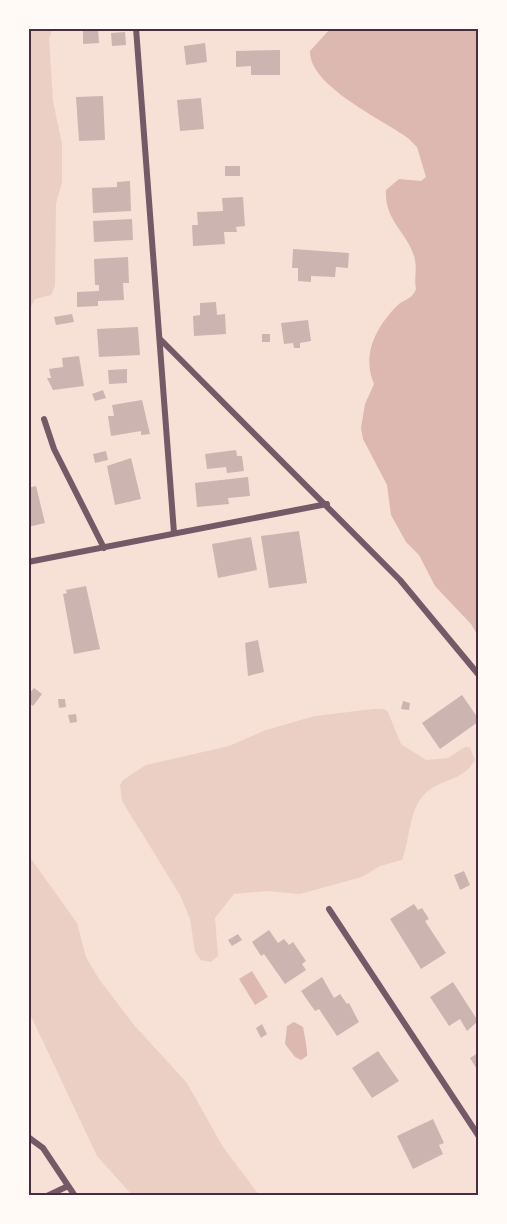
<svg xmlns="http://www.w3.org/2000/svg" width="507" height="1224" viewBox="0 0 507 1224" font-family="'IBM Plex Serif',serif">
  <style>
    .green { fill: #ebcfc5 }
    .water { fill: #dcb8b0 }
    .building { fill: #ccb4b1 }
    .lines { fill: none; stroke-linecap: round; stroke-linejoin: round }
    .minor { stroke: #755966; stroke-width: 6 }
    .neatline { fill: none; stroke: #4a2c40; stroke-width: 2 }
  </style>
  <rect width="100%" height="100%" fill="#f7e1d7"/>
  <path class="green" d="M29,28l23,1 -3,10 4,62 9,43v38l-6,22 -1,82 -4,9 -16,4 -6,11z
    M373,709h11l4,3 13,32 25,16 22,-2 17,-11h5l5,13c-12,23 -38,18 -53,37 -14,19 -12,43 -20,63l-22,6 -18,11 -62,17 -33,-3 -33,3 -19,24 3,38 -7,6 -10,-2 -6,-8 -5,-33 -10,-24 -58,-94 -2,-16 3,-5 23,-15 83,-19 37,-16 49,-14z
    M29,856l48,67 9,34 13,22 35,46 53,58 36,64 36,48h-127l-35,-39 -68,-144z"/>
  <path class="water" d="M330,29h148v607l-7,-12 -36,-38 -16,-31 -13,-13 -15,-27 -4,-30 -24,-46 -2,-11 4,-24 9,-20c-13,-30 3,-59 25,-80 7,-5 14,-6 17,-15 -2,-10 1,-19 -1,-29 -6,-27 -31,-38 -29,-70l13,-11 22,2 5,-4 -9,-30 -9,-9c-26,-19 -99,-52 -98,-87z
    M252,971l16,26 -13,8 -16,-26z
    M294,1022l9,5c1,6 5,24 4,29l-6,4 -6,-3 -10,-13 2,-18z"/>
  <path class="building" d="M83,28h15l1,15 -16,1z
    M125,32l1,13 -14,1 -1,-13z
    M205,43l2,19 -21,3 -2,-19z
    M280,50v25h-29v-9l-15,1v-16z
    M103,96l2,44 -26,1 -3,-44z
    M201,98l3,31 -24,2 -3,-31z
    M225,166h15v10h-15z
    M130,181l1,30 -38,2 -1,-25 25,-1v-5z
    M243,197l2,29 -9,1 1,5h-13l1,12 -32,2 -1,-21h6l-1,-13 26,-1 -1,-13z
    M132,219l1,21 -39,2 -1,-21z
    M293,249l56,4 -1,15 -12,-1 -1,10 -24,-1v6l-13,-1v-13h-6z
    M128,257l1,26h-6l1,17 -26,1v5l-21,1v-15l22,-1v-6h-4l-1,-26z
    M216,302l1,13 8,-1 1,20 -32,2 -1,-20 7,-1v-12z
    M72,314l2,8 -18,3 -2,-8z
    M308,320l3,21 -11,2v5h-6l-1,-5 -9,1 -3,-21z
    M138,327l2,28 -41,2 -2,-28z
    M262,334h8v8h-8z
    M79,356l5,30 -31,4 -6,-12h4l-2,-9 14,-2 -1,-9z
    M127,369v14l-18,1 -1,-14z
    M103,390l3,8 -11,3 -3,-7z
    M142,400l8,34 -9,1v-4l-30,5 -3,-20h6l-2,-11z
    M236,450l1,6h5l2,15 -17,2 -1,-6 -19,2 -2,-15z
    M106,451l2,9 -13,3 -2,-9z
    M131,458l10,41 -26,6 -8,-39z
    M248,477l2,19 -22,2 1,6 -32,3 -2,-24z
    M36,486l9,37 -17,4v-39z
    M299,531l8,52 -38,5 -8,-52z
    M251,537l6,33 -39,8 -6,-34z
    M86,586l14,63 -26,5 -11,-60 4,-1 -1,-3z
    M258,640l6,32 -16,4 -3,-33z
    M34,688l8,6 -9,12 -5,-4v-7z
    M462,695l16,23v4l-38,27 -18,-26z
    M58,699h7l1,8 -7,1z
    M403,701l7,2 -1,7 -8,-1z
    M76,714l1,8 -7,1 -2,-8z
    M464,871l6,14 -10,5 -6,-15z
    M414,904l4,6 4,-2 7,11 -4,2 21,32 -25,16 -31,-50z
    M269,930l9,13 6,-4 5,6 4,-3 13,19 -4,3 4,6 -21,14 -21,-30 -3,2 -9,-14z
    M238,934l4,6 -10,6 -4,-6z
    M322,977l12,21 6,-4 7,10 2,-1 10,19 -22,14 -18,-27 -4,2 -14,-20z
    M453,982l25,39 -11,10 -7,-12 -11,7 -19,-29z
    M262,1024l5,10 -6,4 -5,-10z
    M378,1051l21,30 -27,17 -20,-30z
    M478,1053v18l-8,-13z
    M433,1119l11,24 -5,2 4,9 -30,15 -16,-33z"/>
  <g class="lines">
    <path class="minor" d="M136,28l38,505
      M161,340l239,240 78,94
      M44,419l10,30 50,99
      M28,562l299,-58
      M329,909l149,226
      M28,1137l15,11 32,48
      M47,1196l21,-10"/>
  </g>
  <rect width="507" height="1224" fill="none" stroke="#fffaf5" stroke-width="60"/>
  <rect x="30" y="30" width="447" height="1164" class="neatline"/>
</svg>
